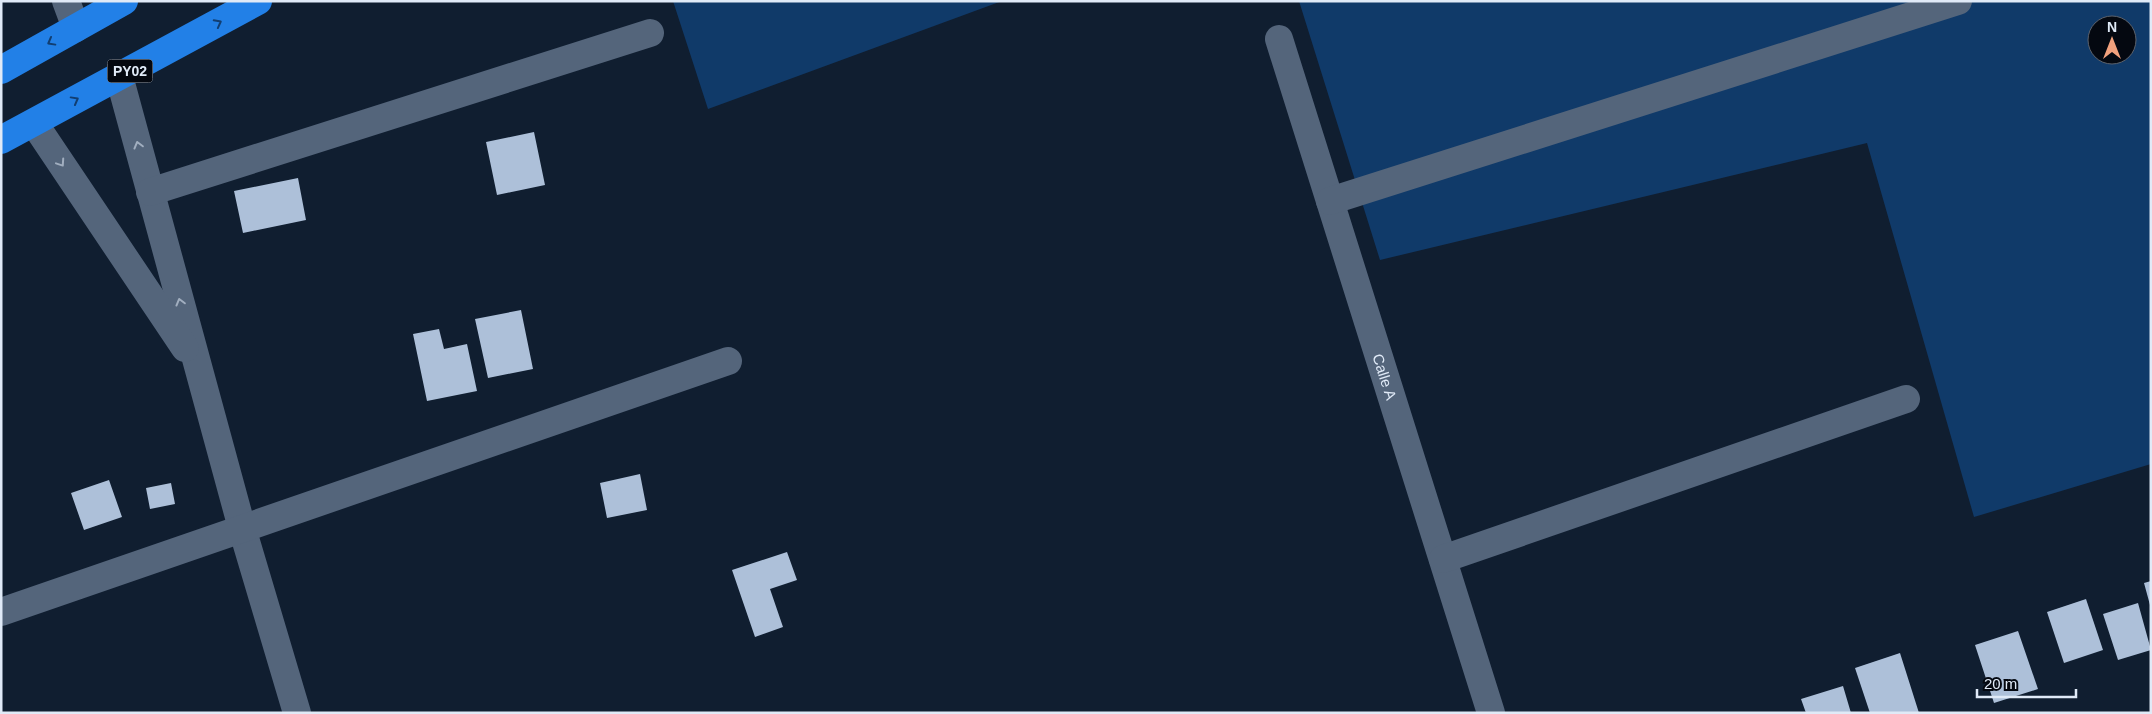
<svg xmlns="http://www.w3.org/2000/svg" width="2152" height="714" viewBox="0 0 2152 714" font-family="Arial,sans-serif">
  <style>
    .green { fill: #103a69; fill-rule: evenodd }
    .building { fill: #adc0d9 }
    .lines { fill: none; stroke-linecap: round; stroke-linejoin: round }
    .minor { stroke: #54657b; stroke-width: 28 }
    .highway { stroke: #2280e7; stroke-width: 28 }
    .oneway { stroke: #123e71 }
    .oneway2 { stroke: #a1aebf }
    .labels { text-anchor: middle; dominant-baseline: central; stroke-width: 5; stroke-linejoin: round; paint-order: stroke }
    .shield { fill: #040810; stroke: #9ea6b2; stroke-width: 1 }
    .shield-label { font-size: 14px; font-weight: bold; fill: #e0eaf7 }
    .street-label { font-size: 15px; fill: #e0eaf7; stroke: #040810 }
  </style>
  <rect width="100%" height="100%" fill="#101e30"/>
  <path class="green" d="M673,1h329l-294,108z
    M1299,1h852v463l-177,53 -107,-374 -487,117zM2097,25h30v30h-30z"/>
  <path class="building" d="M534,132l11,53 -48,10 -11,-53z
    M298,178l8,42 -63,13 -9,-42z
    M521,310l12,59 -45,9 -13,-59z
    M439,329l5,20 23,-5 10,47 -50,10 -14,-67z
    M640,474l7,36 -40,8 -7,-35z
    M109,480l13,37 -38,13 -13,-37z
    M171,483l4,21 -25,5 -4,-21z
    M787,552l10,28 -27,9 13,38 -28,10 -23,-67z
    M2151,581v24h-1l-6,-22z
    M2086,599l17,51 -39,13 -17,-51z
    M2138,603l13,47 -33,10 -15,-46z
    M2018,631l20,58 -44,14 -19,-58z
    M1900,653l19,60h-49l-15,-45z
    M1843,686l8,27h-45l-5,-14z"/>
  <g class="lines">
    <g class="minor">
      <path d="M66,1l10,27"/>
      <path id="s1" d="M1279,39l212,674"/>
      <path d="M119,76l123,452 55,185"/>
      <path d="M34,123l151,225"/>
      <path d="M150,192l500,-159"/>
      <path d="M1330,201l628,-200"/>
      <path d="M1443,559l463,-160"/>
      <path d="M1,612l727,-251"/>
    </g>
    <path class="highway" d="M1,70l123,-69
      M1,140l257,-139"/>
  </g>
  <defs><path id="oneway-chevron" d="M-2-3.5L2.5 0L-2 3.5" fill="none" stroke-width="1.6" stroke-linecap="round" stroke-linejoin="round" transform="scale(1.25)"/></defs>
  <g class="oneway">
    <use href="#oneway-chevron" transform="translate(218 23) rotate(-28)"/>
    <use href="#oneway-chevron" transform="translate(51 42) rotate(151)"/>
    <use href="#oneway-chevron" transform="translate(75 100) rotate(-29)"/>
  </g>
  <g class="oneway2">
    <use href="#oneway-chevron" transform="translate(138 145) rotate(-105)"/>
    <use href="#oneway-chevron" transform="translate(61 163) rotate(56)"/>
    <use href="#oneway-chevron" transform="translate(180 302) rotate(-105)"/>
  </g>
  <g class="labels">
    <rect class="shield" x="107.5" y="59.5" width="45" height="23" rx="4"/>
    <g class="shield-label">
      <text x="130" y="71">PY02</text>
    </g>
    <g class="street-label">
      <text stroke="none"><textPath href="#s1" startOffset="354">Calle A</textPath></text>
    </g>
  </g>
  <rect width="2152" height="714" fill="none" stroke="#e0eaf7" stroke-width="5"/>
  <g transform="translate(2112 40)"><circle r="24" fill="#040810" stroke="#5c626c"/>
  <path d="M0-4L9 19L0 12L-9 19Z" fill="#f1a17d"/>
  <text y="-8" font-size="14" font-weight="bold" text-anchor="middle" fill="#e0eaf7">N</text>
  </g>
  <path d="M1977 689v8h99v-8" fill="none" stroke="#e0eaf7" stroke-width="2.5"/>
  <text x="1984" y="689" font-size="15" fill="#e0eaf7" stroke="#040810" stroke-width="4" paint-order="stroke">20 m</text>
</svg>
